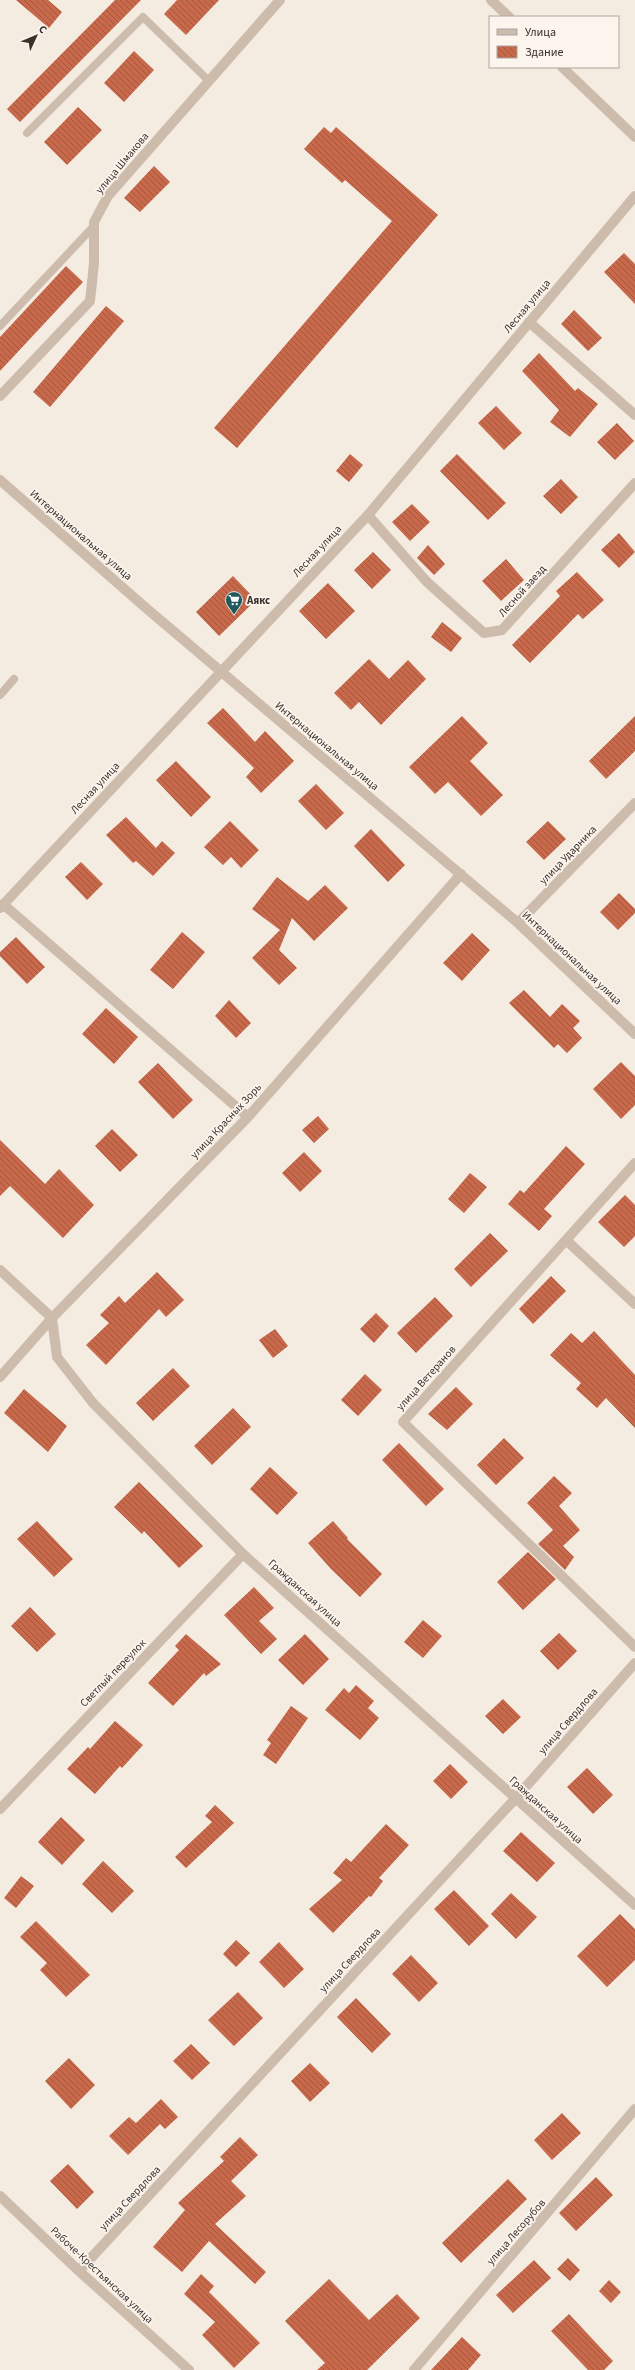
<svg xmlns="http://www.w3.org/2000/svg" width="635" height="2370" viewBox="0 0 635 2370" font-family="'Source Sans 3',sans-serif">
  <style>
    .building { fill: url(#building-back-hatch) }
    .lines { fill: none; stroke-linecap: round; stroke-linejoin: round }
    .service { stroke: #cdbbac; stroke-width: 8 }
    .minor { stroke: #cdbbac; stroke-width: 10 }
    .tertiary { stroke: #cdbbac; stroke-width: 10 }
    .labels { text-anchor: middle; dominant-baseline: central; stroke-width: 3.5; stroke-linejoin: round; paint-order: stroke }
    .street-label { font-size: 11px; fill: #3b302b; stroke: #fbf5ee }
    .poi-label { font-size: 11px; font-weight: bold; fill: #3b302b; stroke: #fbf5ee; text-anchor: start }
  </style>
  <defs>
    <pattern id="building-back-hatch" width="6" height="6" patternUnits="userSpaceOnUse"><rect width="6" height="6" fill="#c8694b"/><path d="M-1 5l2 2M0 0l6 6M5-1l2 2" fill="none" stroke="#a4573f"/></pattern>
  </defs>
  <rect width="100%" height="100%" fill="#f4ebe1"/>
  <path class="building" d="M16,0h32l14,12 -13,16z
    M115,0h26l-121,122 -13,-13z
    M177,0h42l-33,35 -22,-21z
    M134,51l20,19 -30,32 -20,-19z
    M78,107l24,23 -35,35 -23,-23z
    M324,127l7,6 5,-6 102,88 -201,233 -23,-20 178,-207 -47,-41 -3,3 -38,-34z
    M154,166l16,16 -30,30 -16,-14z
    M624,253l11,11v40l-31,-32z
    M66,266l17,16 -83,89v-34z
    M106,306l18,15 -74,86 -17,-15z
    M574,310l28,28 -14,13 -27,-27z
    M539,353l36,38 3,-3 20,16 -28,33 -20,-15 9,-12 -37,-39z
    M496,406l26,27 -18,17 -26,-27z
    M617,423l17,18 -19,19 -18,-18z
    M350,454l13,11 -14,17 -13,-11z
    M457,454l49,49 -18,17 -48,-49z
    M561,479l17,18 -17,17 -18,-18z
    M412,504l18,18 -20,19 -18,-19z
    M619,533l16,19 -16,16 -18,-18z
    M428,545l17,19 -11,11 -17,-17z
    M373,552l18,18 -19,19 -18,-19z
    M506,559l18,21 -23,21 -19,-20z
    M577,572l27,28 -21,19 -5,-5 -48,49 -18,-18 48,-49 -4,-5z
    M233,576l23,24 -37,36 -23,-24z
    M328,583l27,28 -29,28 -27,-28z
    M442,622l20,16 -11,14 -20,-15z
    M369,659l20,20 19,-19 18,19 -45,46 -22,-23 -8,8 -17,-17z
    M223,708l32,34 10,-11 29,30 -33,32 -15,-16 8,-9 -47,-45z
    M462,716l26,27 -18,18 33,34 -22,21 -33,-34 -13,12 -26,-27z
    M635,716v35l-29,28 -17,-18z
    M176,761l35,36 -20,20 -35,-37z
    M316,784l28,29 -18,17 -28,-29z
    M126,817l30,31 6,-7 13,12 -22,23 -17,-15 -3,2 -27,-28z
    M230,821l29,29 -18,18 -10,-11 -8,8 -19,-18z
    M548,821l18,18 -22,21 -18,-18z
    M371,829l34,36 -17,17 -34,-36z
    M81,862l22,22 -16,16 -22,-23z
    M277,877l31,24 17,-16 23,23 -34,33 -22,-23 -13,32 18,18 -18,17 -27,-27 28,-28 -28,-21z
    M619,893l16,16v4l-17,17 -18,-18z
    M182,932l23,20 -32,37 -23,-19z
    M472,933l18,17 -28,31 -19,-18z
    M16,937l29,30 -18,17 -27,-28v-4z
    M524,990l26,27 12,-13 18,17 -7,7 9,10 -15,15 -9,-9 -4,4 -45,-45z
    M229,1000l22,23 -15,15 -21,-22z
    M106,1008l32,29 -24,27 -32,-30z
    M621,1062l14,14v29l-14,14 -28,-30z
    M158,1063l35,37 -20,19 -35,-37z
    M318,1116l11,13 -15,14 -12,-13z
    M112,1129l26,26 -18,17 -25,-26z
    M0,1140l45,44 14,-15 35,36 -31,33 -53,-52 -10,10z
    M566,1146l19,18 -41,45 8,7 -13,15 -31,-27 12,-14 4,3z
    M304,1152l18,19 -22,21 -18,-19z
    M470,1173l17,14 -23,26 -16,-14z
    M625,1195l10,10v31l-11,11 -26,-25z
    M490,1233l18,18 -37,36 -17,-18z
    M157,1272l27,28 -18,17 -7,-8 -53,56 -20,-20 23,-22 -9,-8 19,-19 6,7z
    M551,1276l15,15 -33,33 -14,-15z
    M435,1297l18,19 -37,37 -19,-20z
    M376,1313l13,13 -15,17 -14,-14z
    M275,1329l13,17 -15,12 -14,-18z
    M594,1331l41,44v53l-29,-30 -9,10 -21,-19 5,-6 -31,-28 21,-22 11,10z
    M173,1368l17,18 -37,35 -17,-18z
    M365,1374l17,16 -24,26 -17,-16z
    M456,1387l17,17 -26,26 -19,-16z
    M24,1389l43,37 -19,26 -44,-39z
    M233,1408l18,19 -39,38 -18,-19z
    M504,1438l20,20 -28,27 -19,-20z
    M399,1443l45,46 -18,17 -44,-46z
    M270,1467l28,26 -21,22 -27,-26z
    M554,1476l18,17 -13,13 21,24 -17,16 11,11 -9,13 -27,-26 15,-14 -26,-27z
    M139,1482l64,64 -24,22 -35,-37 -2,3 -28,-27z
    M37,1521l36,38 -19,18 -37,-38z
    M333,1521l15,17 -1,1 35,35 -22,23 -29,-28 -23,-26z
    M528,1552l28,27 -33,31 -26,-28z
    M254,1587l20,21 -15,13 18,18 -16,15 -37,-39z
    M30,1607l26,27 -19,18 -26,-26z
    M423,1620l19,16 -19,22 -19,-16z
    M559,1633l18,18 -19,19 -18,-19z
    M186,1634l35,30 -15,12 -2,-3 -31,33 -25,-23 31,-33 -4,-4z
    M305,1634l24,25 -26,26 -25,-25z
    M356,1685l18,16 -6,7 11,10 -19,22 -35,-30 19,-22 5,5z
    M503,1699l18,18 -18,17 -18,-18z
    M291,1706l17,12 -32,46 -13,-9 8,-12 -4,-3z
    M115,1721l28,24 -21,23 -2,-2 -25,28 -28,-25 21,-22 2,2z
    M450,1764l18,18 -17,17 -18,-18z
    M587,1768l26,27 -20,19 -26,-27z
    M215,1805l19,18 -48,45 -11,-11 37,-35 -7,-6z
    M61,1817l24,23 -23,25 -24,-23z
    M386,1824l23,21 -30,33 4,3 -12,16 -2,-1 -36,37 -24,-24 33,-29 -9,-7 13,-15 5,4z
    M521,1832l34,31 -18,19 -34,-31z
    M103,1861l31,30 -22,22 -30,-29z
    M21,1876l13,10 -18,22 -12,-10z
    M454,1890l35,36 -20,20 -35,-37z
    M511,1893l26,24 -21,22 -25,-25z
    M620,1914l15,15v31l-28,27 -30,-31z
    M36,1921l54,54 -24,22 -26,-27 7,-7 -27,-26z
    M236,1940l14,13 -14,14 -13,-13z
    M279,1942l25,27 -20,19 -25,-26z
    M411,1955l27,28 -19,19 -27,-28z
    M238,1992l25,26 -29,28 -26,-26z
    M356,1998l35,36 -19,19 -35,-36z
    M191,2044l19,19 -18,17 -19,-19z
    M69,2058l26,27 -24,24 -26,-28z
    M310,2063l20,20 -20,19 -19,-21z
    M161,2099l17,18 -13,12 -5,-5 -32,31 -19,-19 20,-19 7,6z
    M562,2113l19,20 -29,27 -18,-20z
    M240,2137l18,18 -27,26 15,15 -31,28 51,48 -11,12 -46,-43 -27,31 -29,-25 32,-37 -7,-7 46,-42 -4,-4z
    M68,2164l26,28 -17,17 -27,-28z
    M596,2177l17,18 -37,36 -17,-18z
    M508,2179l19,20 -66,64 -19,-20z
    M568,2258l12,12 -10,11 -13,-12z
    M534,2260l17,18 -38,35 -17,-18z
    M201,2274l13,12 -5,6 51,51 -26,25 -32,-33 13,-13 -31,-28z
    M329,2279l40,41 28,-26 23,24 -53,52h-50l8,-7 -40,-42z
    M609,2280l12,12 -10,11 -12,-12z
    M569,2314l44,47 -9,9h-16l-37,-39z
    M462,2337l19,18 -13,15h-37z"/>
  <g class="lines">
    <path class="service" d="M27,133l116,-116 66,64
      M0,326l94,-100
      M0,695l14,-16"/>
    <path class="minor" d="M491,0l18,17
      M562,67l73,70
      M529,322l106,93
      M0,396l90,-95 4,-38v-41l14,-26 172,-196
      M0,480l146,128 372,315 117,111
      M368,515l59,67 57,51 18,-3 133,-147
      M3,904l245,213
      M518,923l117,-120
      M635,1163l-232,259 232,225
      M566,1240l69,64
      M0,1270l52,48 5,39 36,46 150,151 392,351
      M0,1377l52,-59 196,-201 213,-243
      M0,1809l243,-255
      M0,2196l79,75 110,99
      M79,2271l436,-472 120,-136
      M414,2370l221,-261"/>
    <path class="tertiary" d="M0,908l368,-393 267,-319"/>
  </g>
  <defs>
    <g id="supermarket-pin" transform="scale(0.9)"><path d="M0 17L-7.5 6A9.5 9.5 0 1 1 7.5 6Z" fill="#1f5a5e" stroke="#fbf5ee"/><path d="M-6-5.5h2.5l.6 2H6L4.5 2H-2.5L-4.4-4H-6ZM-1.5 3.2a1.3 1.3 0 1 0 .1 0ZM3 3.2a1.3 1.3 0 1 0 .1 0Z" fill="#fff"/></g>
  </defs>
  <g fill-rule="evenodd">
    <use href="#supermarket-pin" x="234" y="600"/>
  </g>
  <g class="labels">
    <g class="street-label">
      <text transform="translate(122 163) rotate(-50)">улица Шмакова</text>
      <text transform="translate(527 306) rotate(-50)">Лесная улица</text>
      <text transform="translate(81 535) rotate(41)">Интернациональная улица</text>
      <text transform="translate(317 551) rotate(-47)">Лесная улица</text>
      <text transform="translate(522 591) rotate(-48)">Лесной заезд</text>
      <text transform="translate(327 746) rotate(40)">Интернациональная улица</text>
      <text transform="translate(95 788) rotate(-47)">Лесная улица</text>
      <text transform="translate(568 855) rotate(-46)">улица Ударника</text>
      <text transform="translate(572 958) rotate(43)">Интернациональная улица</text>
      <text transform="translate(226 1121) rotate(-47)">улица Красных Зорь</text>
      <text transform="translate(426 1378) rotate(-48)">улица Ветеранов</text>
      <text transform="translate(305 1593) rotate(42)">Гражданская улица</text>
      <text transform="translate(113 1673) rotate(-46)">Светлый переулок</text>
      <text transform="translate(568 1721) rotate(-49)">улица Свердлова</text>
      <text transform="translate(546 1810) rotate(42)">Гражданская улица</text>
      <text transform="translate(350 1960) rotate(-47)">улица Свердлова</text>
      <text transform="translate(130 2198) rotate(-47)">улица Свердлова</text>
      <text transform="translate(516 2232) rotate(-49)">улица Лесорубов</text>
      <text transform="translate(102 2275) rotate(43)">Рабоче-Крестьянская улица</text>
    </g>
    <g class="poi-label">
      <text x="247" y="600">Аякс</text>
    </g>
  </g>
  <rect x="489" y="16" width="130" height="52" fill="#fbf5ee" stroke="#aea6a0"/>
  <rect x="497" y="29" width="20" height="6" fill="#cdbbac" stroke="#aea6a0"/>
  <text x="525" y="36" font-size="12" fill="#3b302b">Улица</text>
  <rect x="497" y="46" width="20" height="12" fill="url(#building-back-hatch)" stroke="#aea6a0"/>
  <text x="525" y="56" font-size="12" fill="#3b302b">Здание</text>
  <g transform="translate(36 36) rotate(46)" stroke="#fbf5ee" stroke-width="3" paint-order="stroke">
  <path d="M0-3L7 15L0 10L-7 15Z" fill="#3b302b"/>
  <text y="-6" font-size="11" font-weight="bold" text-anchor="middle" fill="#3b302b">С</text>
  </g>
</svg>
